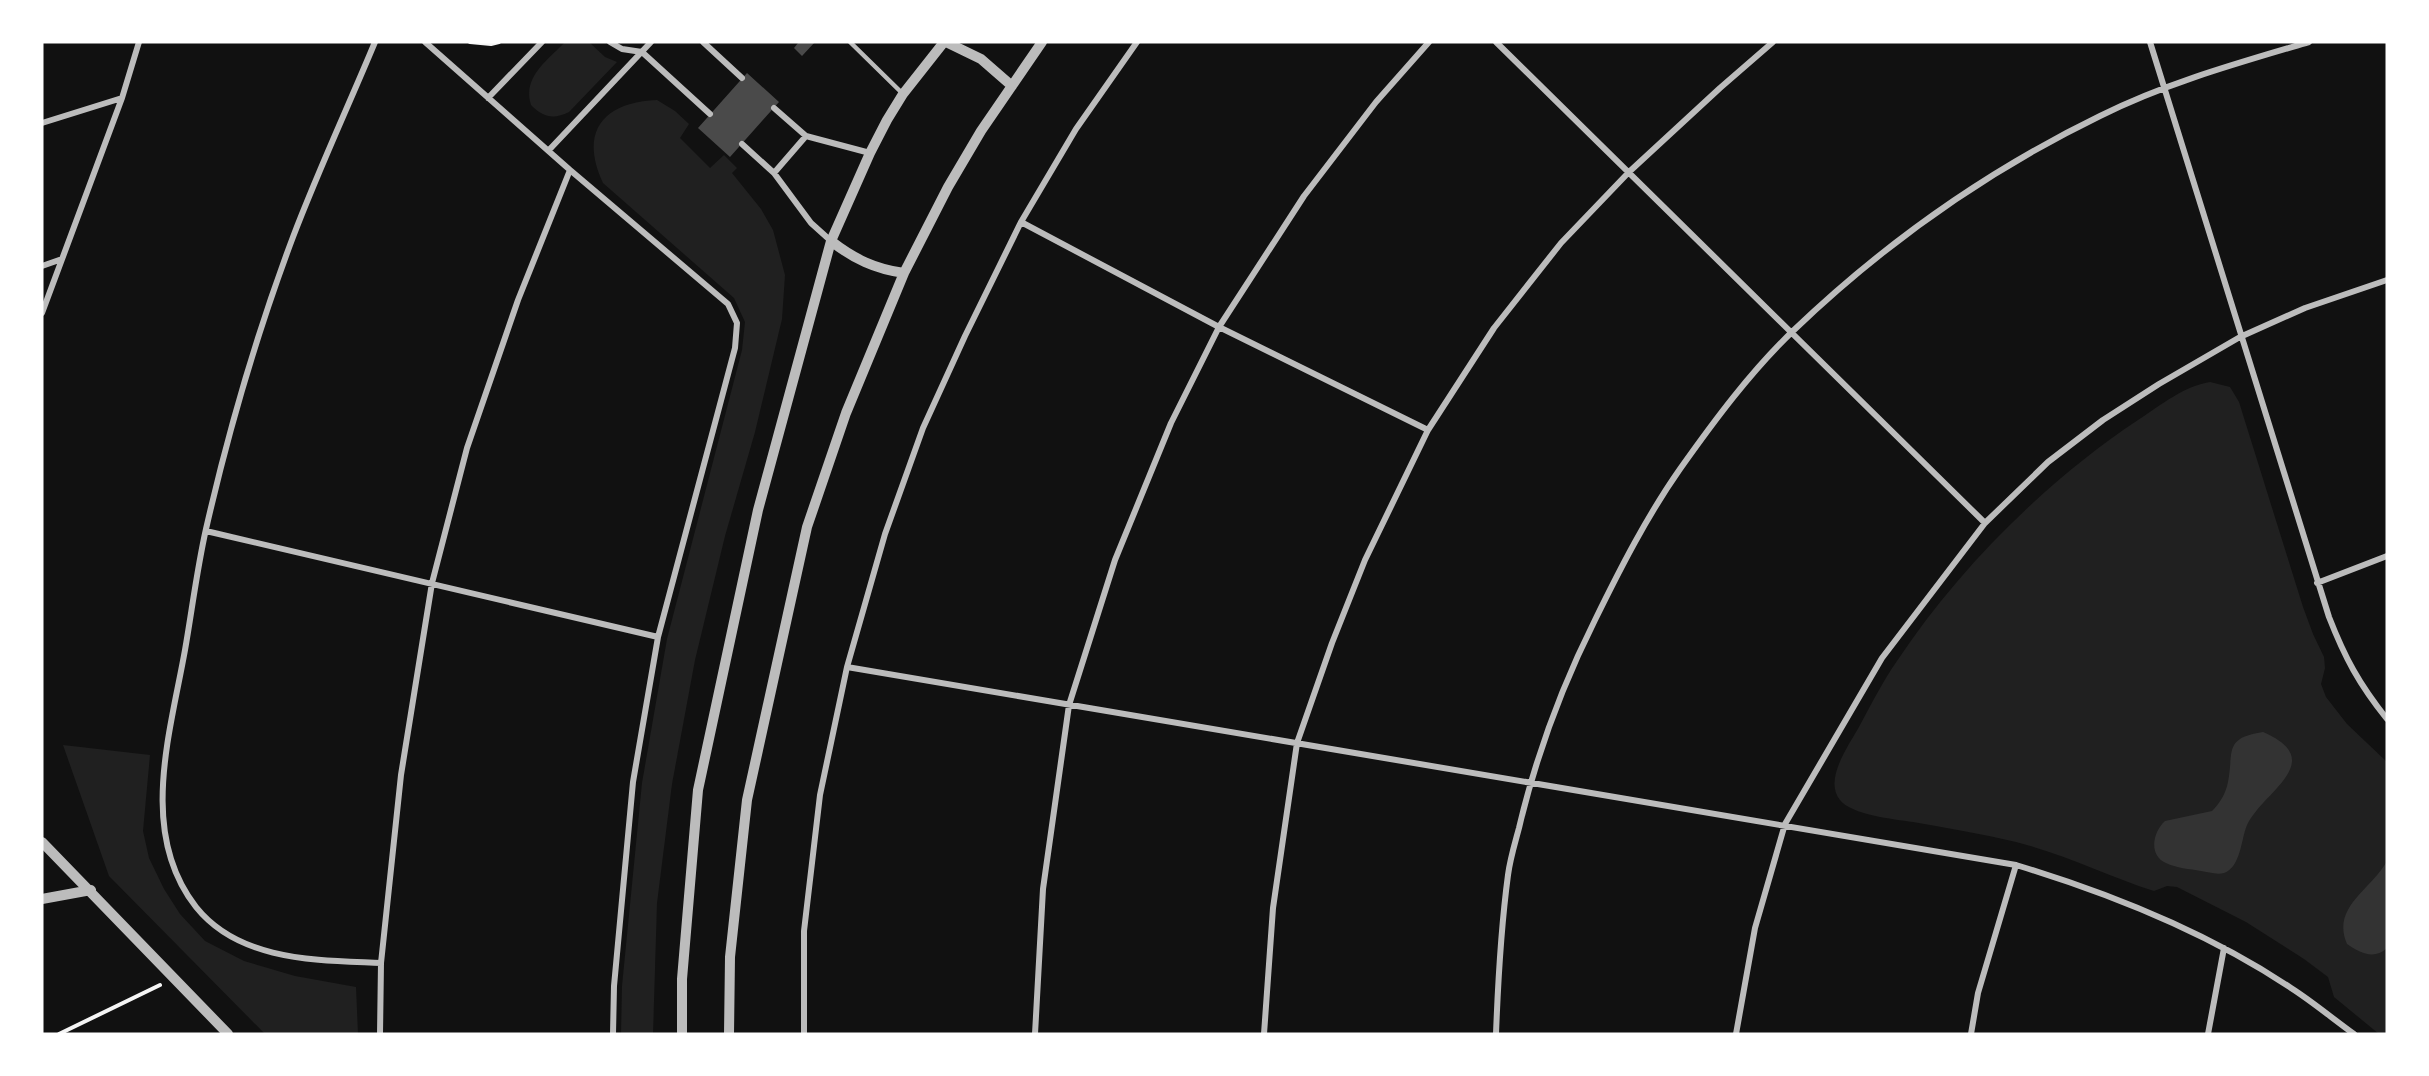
<svg xmlns="http://www.w3.org/2000/svg" width="2429" height="1076" viewBox="0 0 2429 1076" font-family="'DM Sans',sans-serif">
  <style>
    .green { fill: #202020 }
    .water { fill: #333 }
    .building { fill: #4a4a4a }
    .lines { fill: none; stroke-linecap: round; stroke-linejoin: round }
    .path { stroke: #f5f5f5; stroke-width: 4 }
    .service { stroke: #bcbcbc; stroke-width: 4.5 }
    .minor { stroke: #bcbcbc; stroke-width: 6 }
    .tertiary { stroke: #bcbcbc; stroke-width: 10 }
  </style>
  <rect width="100%" height="100%" fill="#111"/>
  <path class="green" d="M565,42h24l16,15 12,5 -48,50c-16,8 -26,5 -38,-7 -9,-28 17,-45 34,-63z
    M657,100l18,11 14,13 -9,14 30,30 14,-13 13,13 -5,5 29,36 12,21 12,45 -3,44 -27,113 -30,104 -30,124 -23,124 -15,119 -4,131h-32l1,-48 20,-203 25,-144 75,-289 3,-28 -11,-24 -131,-115c-24,-51 0,-81 54,-83z
    M2210,382l20,5 9,15 64,205 10,27 11,23 1,11 -4,16 5,13 21,27 40,38v272h-8l-45,-37 -6,-20 -24,-18 -58,-37 -69,-35 -10,-1 -13,5c-46,-15 -90,-37 -138,-49 -34,-8 -69,-14 -103,-20 -20,-3 -61,-7 -73,-22 -17,-21 10,-56 20,-75 12,-22 23,-44 37,-64 62,-93 148,-179 241,-241 23,-15 46,-34 72,-38z
    M63,745l87,10 -7,76 6,27 15,31 16,25 25,27 39,20 51,15 61,11 2,47h-93l-156,-158z"/>
  <path class="water" d="M2263,732c67,29 -1,60 -16,93 -6,14 -6,42 -23,48 -7,2 -16,-1 -23,-2 -11,-2 -25,-3 -35,-8 -18,-8 -13,-31 -1,-42l47,-10c8,-8 14,-18 16,-29 6,-30 -5,-44 35,-50z
    M2387,861v87c-13,12 -27,5 -40,-4 -16,-37 24,-54 40,-83z"/>
  <path class="building" d="M796,42h19l-13,14 -8,-8 4,-5z
    M747,73l32,29 -49,55 -32,-29z"/>
  <g class="lines">
    <path class="path" d="M470,42l21,2 8,-2
      M59,1034l101,-49"/>
    <path class="service" d="M850,42l52,51"/>
    <path class="minor" d="M375,42c-27,65 -57,129 -82,195 -35,93 -65,196 -87,292 -9,40 -14,81 -21,121 -15,84 -47,183 11,257 44,55 122,53 185,56
      M425,42l145,128 158,134 9,19 -2,25 -77,289 -25,145 -19,204 -1,48
      M610,42l12,7 20,3 68,62
      M703,42l39,36
      M1496,42l489,481
      M2150,42l179,575c16,41 30,67 58,102
      M488,98l54,-56
      M774,108l32,28 64,17
      M42,123l80,-25
      M742,144l32,29 37,50 20,18
      M549,150l102,-108
      M774,173l32,-37
      M1021,222l198,105 209,103
      M42,266l20,-7
      M42,313l80,-215 17,-56
      M206,531l452,106
      M2317,583l70,-27
      M847,667l1169,198c96,29 191,67 275,123 22,14 42,31 63,46
      M380,1034l1,-71 20,-188 31,-192 35,-135 51,-148 52,-130
      M804,1034v-103l16,-136 27,-128 38,-133 38,-106 42,-92 56,-114 55,-93 61,-87
      M1035,1034l8,-145 26,-184 46,-145 56,-137 48,-96 85,-131 72,-94 53,-60
      M1264,1034l9,-126 24,-165 35,-100 33,-83 63,-130 66,-102 67,-85 68,-71 91,-84 53,-46
      M1496,1034c2,-53 5,-107 12,-159 2,-16 7,-32 11,-47 17,-72 43,-142 76,-208 25,-51 52,-104 85,-151 34,-48 71,-98 114,-139 91,-87 193,-159 306,-214 66,-33 138,-53 209,-74
      M1736,1034l19,-106 30,-104 97,-166 103,-135 63,-61 55,-42 56,-36 81,-47 65,-29 82,-28
      M1971,1034l7,-41 38,-128
      M2208,1034l16,-86"/>
    <path class="tertiary" d="M946,42l35,17 31,27
      M831,241c23,18 44,28 73,32
      M42,842l186,192
      M42,899l49,-9
      M682,1034v-55l16,-189 60,-280 73,-269 39,-88 17,-33 16,-26 41,-52
      M729,1034l1,-77 17,-157 60,-273 39,-114 58,-140 44,-86 33,-56 61,-89"/>
  </g>
  <rect width="2429" height="1076" fill="none" stroke="#ffffff" stroke-width="87"/>
</svg>
